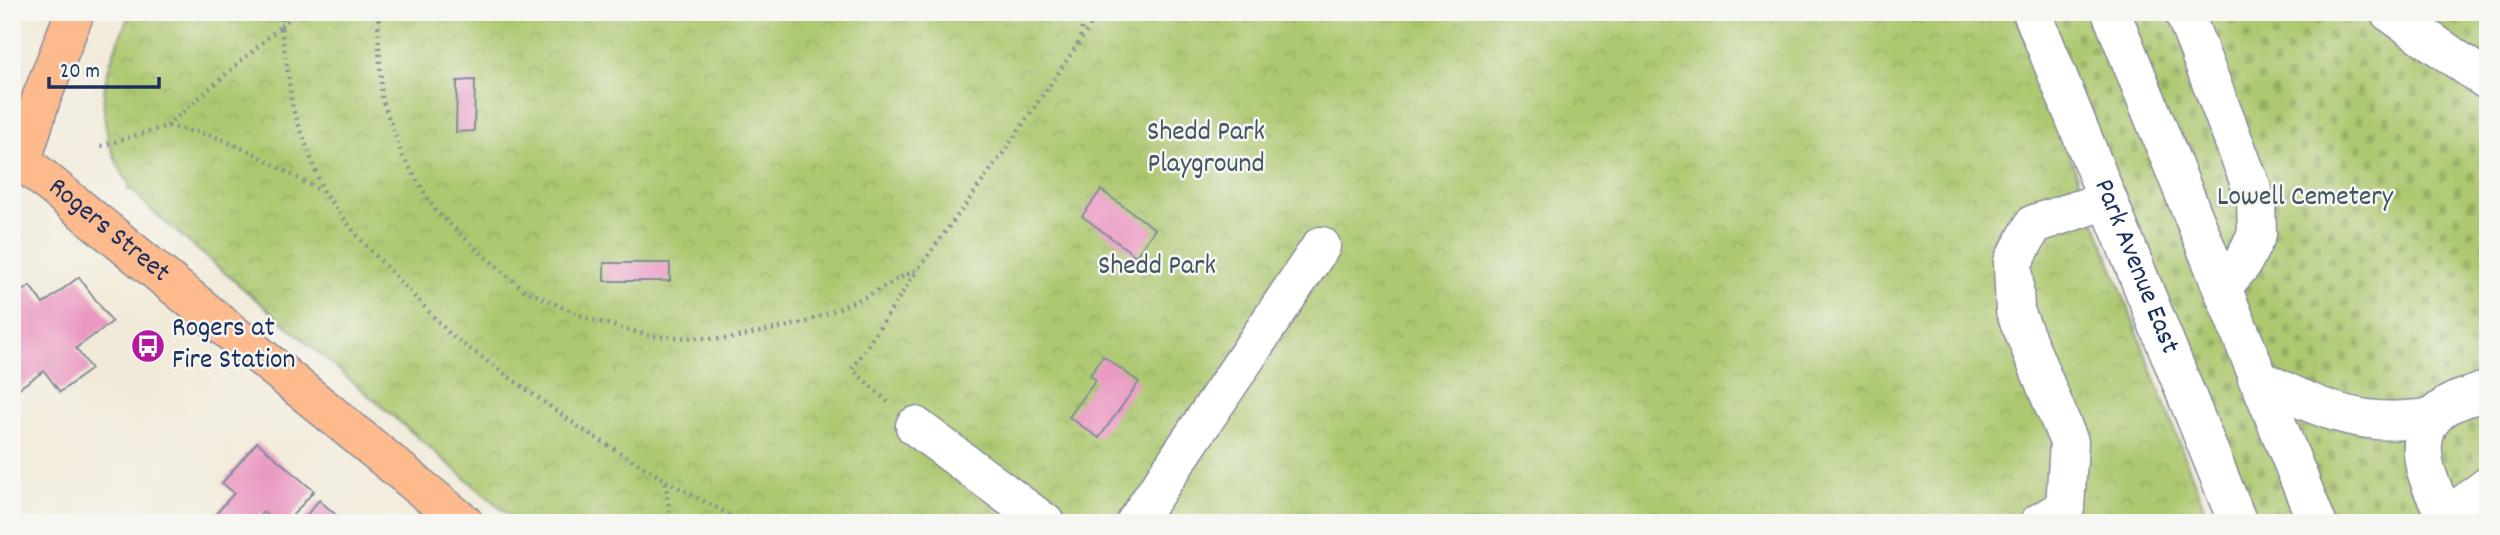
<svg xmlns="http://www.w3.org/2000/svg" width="2500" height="535" viewBox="0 0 2500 535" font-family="Dekko,sans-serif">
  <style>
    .cemetery { fill: url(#cemetery-stones); stroke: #647c66; stroke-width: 2 }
    .park { fill: url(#park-crowns); stroke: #647c66; stroke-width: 2 }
    .building { fill: #ea98c1 }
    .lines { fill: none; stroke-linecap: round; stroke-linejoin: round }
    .minor-casing { stroke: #868c9b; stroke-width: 41 }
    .major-casing { stroke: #868c9b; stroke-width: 41 }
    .path { stroke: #868c9b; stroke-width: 4.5; stroke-dasharray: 2 5; stroke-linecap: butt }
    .minor { stroke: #fff; stroke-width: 38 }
    .major { stroke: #fcba8d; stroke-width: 38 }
    .labels { text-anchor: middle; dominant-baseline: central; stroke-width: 5; stroke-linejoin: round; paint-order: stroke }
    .park-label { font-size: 28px; fill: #405562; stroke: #f6f6f2 }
    .street-label { font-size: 28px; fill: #1b2f5e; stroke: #f6f6f2 }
    .poi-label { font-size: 28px; fill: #1b2f5e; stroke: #f6f6f2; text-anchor: start }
  </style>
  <defs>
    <pattern id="cemetery-stones" width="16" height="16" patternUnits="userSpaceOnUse" patternTransform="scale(1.75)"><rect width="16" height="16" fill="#adc86f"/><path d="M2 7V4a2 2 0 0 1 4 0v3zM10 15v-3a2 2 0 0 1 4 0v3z" fill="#94ac63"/></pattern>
    <pattern id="park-crowns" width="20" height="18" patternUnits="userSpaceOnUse" patternTransform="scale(1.75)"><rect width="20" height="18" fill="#adc86f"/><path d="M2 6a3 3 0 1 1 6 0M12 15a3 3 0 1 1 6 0" fill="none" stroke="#94ac63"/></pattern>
  </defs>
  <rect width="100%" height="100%" fill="#f6f6f2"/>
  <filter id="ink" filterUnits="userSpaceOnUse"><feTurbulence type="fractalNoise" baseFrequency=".0143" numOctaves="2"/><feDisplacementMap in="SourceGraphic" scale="14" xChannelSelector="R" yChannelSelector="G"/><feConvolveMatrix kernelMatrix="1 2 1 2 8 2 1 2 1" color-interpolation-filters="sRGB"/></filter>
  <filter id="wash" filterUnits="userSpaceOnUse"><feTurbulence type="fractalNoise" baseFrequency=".00686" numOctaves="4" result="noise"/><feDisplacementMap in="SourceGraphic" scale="28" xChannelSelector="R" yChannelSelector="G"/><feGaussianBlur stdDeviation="1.57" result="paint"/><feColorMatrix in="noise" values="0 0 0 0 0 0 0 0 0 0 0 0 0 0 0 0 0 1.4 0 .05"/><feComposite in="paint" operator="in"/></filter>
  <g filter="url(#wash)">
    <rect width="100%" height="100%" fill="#f2ead8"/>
    <path class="cemetery" d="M2032,12h456v511h-250z"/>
    <path class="park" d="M130,12h1885l195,511h-1692l-369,-315 -16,-18h-5l2,-5c-22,-30 -32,-73 -23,-110 5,-22 15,-42 23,-63z"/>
    <g id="blocks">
      <path class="building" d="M475,80l-1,51 -18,1 1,-51z
        M1101,190l54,39 -19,27 -54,-40z
        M604,263h66v18h-66z
        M79,277l33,45 -36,26 15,21 -31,23 -16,-21 -32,22v-94l18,-13 13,18z
        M1103,356l36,26 -40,56 -30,-21 27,-37 -6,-5z
        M257,442l57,49 -28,32h-10l-13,-11 -10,11h-45l26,-30 -12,-10z
        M319,500l26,23h-45z"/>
    </g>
  </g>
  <g filter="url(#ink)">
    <use href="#blocks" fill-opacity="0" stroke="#868c9b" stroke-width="2"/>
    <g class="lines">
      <g class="minor-casing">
        <g id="minor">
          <path id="s1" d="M2032,12l206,511"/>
          <path d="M2111,12l206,511"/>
          <path d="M2184,12l72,187 1,35 -15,30 -20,23"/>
          <path d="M2389,12l99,69"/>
          <path d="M2257,378c37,18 77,39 120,42 18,2 37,-1 56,-2"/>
          <path d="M915,426l130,97"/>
          <path d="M2447,517c-21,-36 -45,-90 7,-115 10,-4 21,-7 31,-11"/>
          <path d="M1135,523l186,-277"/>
          <path d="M2039,523l26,-15 4,-66 -54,-131 -2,-49 21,-38 74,-24"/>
          <path d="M2452,523l-5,-6 41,-31"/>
        </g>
      </g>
      <g class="major-casing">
        <g id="major">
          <path id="s2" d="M12,153l452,370"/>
          <path d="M22,161l19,-62 34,-87"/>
        </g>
      </g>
      <path class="path" d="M282,12l-1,14 17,-14
        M379,12l-1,18 4,69 21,58 32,53 42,40 46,39 63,29 64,18 78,3 79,-17 58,-25 54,-29 82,-112 99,-144
        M1080,37l5,-25
        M167,126l114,-100 12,83 30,82
        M101,146l66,-20 47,10 41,18 68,38 37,47 92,97 131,94 82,50 6,43
        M888,402l-36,-33 66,-100
        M666,481l79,42"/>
      <use href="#minor" class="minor"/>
      <use href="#major" class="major"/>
    </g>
  </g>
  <defs>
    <g id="bus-disc" transform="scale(1.75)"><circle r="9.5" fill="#b5179e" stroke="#f6f6f2"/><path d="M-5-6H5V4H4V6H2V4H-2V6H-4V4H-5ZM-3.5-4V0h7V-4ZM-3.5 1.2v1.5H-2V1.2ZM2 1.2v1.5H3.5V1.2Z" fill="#fff"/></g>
  </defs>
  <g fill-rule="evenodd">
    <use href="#bus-disc" x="148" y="346"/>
  </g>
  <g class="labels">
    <g class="park-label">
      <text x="1206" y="134">Shedd Park<tspan x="1206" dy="32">Playground</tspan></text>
      <text x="2305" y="199">Lowell Cemetery</text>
      <text x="1157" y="268">Shedd Park</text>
    </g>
    <g class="street-label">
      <text stroke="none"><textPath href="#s2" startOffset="124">Rogers Street</textPath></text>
      <text stroke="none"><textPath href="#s1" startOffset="275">Park Avenue East</textPath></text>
    </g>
    <g class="poi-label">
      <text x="172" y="330">Rogers at<tspan x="172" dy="32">Fire Station</tspan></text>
    </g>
  </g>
  <rect width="2500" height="535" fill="none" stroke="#f6f6f2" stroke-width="42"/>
  <path d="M49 77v10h110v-10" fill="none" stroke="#1b2f5e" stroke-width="3.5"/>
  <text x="60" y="77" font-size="21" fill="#1b2f5e" stroke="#f6f6f2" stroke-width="5" paint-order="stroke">20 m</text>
</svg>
